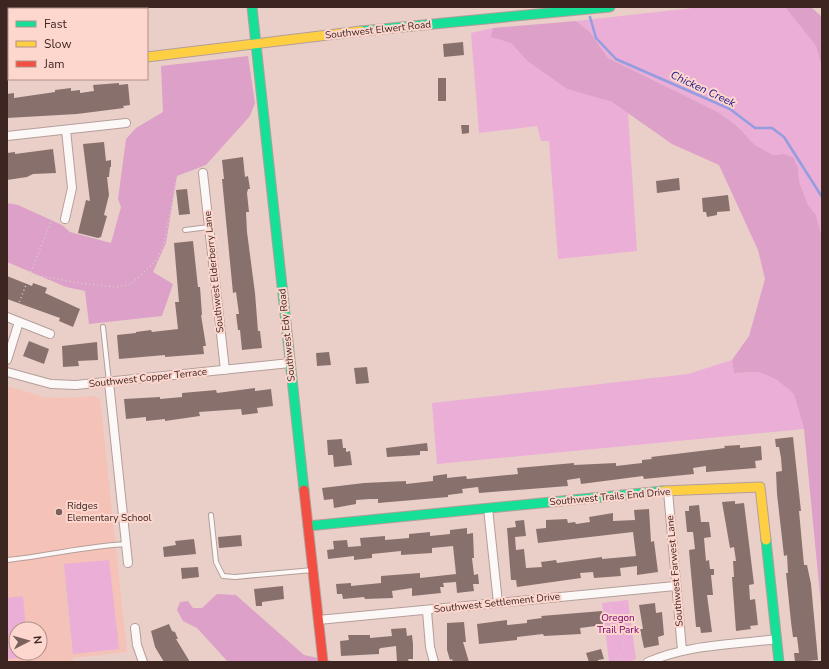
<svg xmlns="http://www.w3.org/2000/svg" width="829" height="669" viewBox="0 0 829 669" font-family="'Nunito Sans',sans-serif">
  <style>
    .built { fill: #f4c2b7; fill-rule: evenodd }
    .green { fill: #ebaed6 }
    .forest { fill: #dda0c8 }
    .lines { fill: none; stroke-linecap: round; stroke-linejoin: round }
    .stream { stroke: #949ddf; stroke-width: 2.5 }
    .building { fill: #88716d }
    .lane-casing { stroke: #b49e99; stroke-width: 6 }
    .street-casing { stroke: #b49e99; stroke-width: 10 }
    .fast-casing { stroke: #b49e99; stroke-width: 11 }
    .slow-casing { stroke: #b49e99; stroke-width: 11 }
    .jam-casing { stroke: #b49e99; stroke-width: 11 }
    .path { stroke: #d6cecc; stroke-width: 1.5; stroke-dasharray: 1 3; stroke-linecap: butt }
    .lane { stroke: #fcf8f7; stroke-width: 4 }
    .street { stroke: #fcf8f7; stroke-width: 8 }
    .fast { stroke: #16e098; stroke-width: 9 }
    .slow { stroke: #ffcf43; stroke-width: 9 }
    .jam { stroke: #f24e42; stroke-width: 9 }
    .poi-dot { fill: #7a615c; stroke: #fdd6ce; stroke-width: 1.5 }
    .labels { text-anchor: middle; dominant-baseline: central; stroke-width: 4; stroke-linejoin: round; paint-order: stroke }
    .street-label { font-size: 10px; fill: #3d2621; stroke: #fdd6ce }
    .poi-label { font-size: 10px; fill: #3d2621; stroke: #fdd6ce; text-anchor: start }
    .park-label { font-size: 10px; fill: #75006e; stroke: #fdd6ce }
    .water-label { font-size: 11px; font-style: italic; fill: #1a1489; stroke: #fdd6ce }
  </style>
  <rect width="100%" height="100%" fill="#eacfc9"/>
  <path class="built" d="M7,386l37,11 20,1 31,-2 5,3 27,253 -54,6v4h-66zM16,629h24v24h-24z"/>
  <path class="green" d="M701,7h84l31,39 6,22v170l-6,-23 -8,-10 -9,-24 -1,-13 -15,-14 -10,1 -18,-10 -18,-19 -19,-14 -110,-54 -18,-26 -14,-11z
    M493,28l-1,9 19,6 16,18 40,28 45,13 16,11 9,138 -79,8 -9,-118h-8l-4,-15 -58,7 -8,-100z
    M732,360l2,13 25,-1 18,8 17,14 10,35 -367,35 -5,-61 256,-29z
    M109,560l10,89 -46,5 -9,-90z
    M23,596l3,33h-10v24h13v4l-22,2v-61z
    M628,600l8,59 -7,3h-20l-7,-59z"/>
  <path class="forest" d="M7,7h12l-1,2h-9v25l-2,3z
    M785,7h26l11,10v51l-6,-22z
    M576,21l14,11 18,26 110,54 19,14 18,19 18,10 10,-1 10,3 5,11 1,13 9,24 8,10 6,23v378l-18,-187 -10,-35 -17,-14 -18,-8 -25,1 -2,-13 17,-24 16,-57 -7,-29 -39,-85 -47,-21 -60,-42 -45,-13 -40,-28 -16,-18 -20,-6 2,-9z
    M248,56l7,47 -5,13 -44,49 -29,11 -11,67 -13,29 20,12 -11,32 -73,8 -4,-33 -19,-4 -59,-25v-59l11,2 44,20 8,7 41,11 10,-36 -3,-8 8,-60 10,-11 27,-16 -2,-46z
    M217,594l19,1 68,60 33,7h-109l-31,-34 -14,-7 -6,-11 3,-8 8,-1 5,7h9z"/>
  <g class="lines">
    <path class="stream" d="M590,17l6,21 20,21 114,50 25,19h17l12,9 38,60"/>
  </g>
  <path class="building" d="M463,42l1,13 -20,2 -1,-13z
    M438,78h8v23h-8z
    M119,83v2l9,-1 2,21 -7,1 1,2 -47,6 -70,4v-24l7,-1v5l41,-6v-2l16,-2v3l9,-1v3l14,-2 -1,-6z
    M461,125h8v8l-7,1z
    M104,142l2,19 5,-1v7h-1l-1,10h-2l2,18 -5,20 3,1 -6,21 -3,1 -20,-5 8,-33 4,1 -7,-57z
    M53,149l3,24 -23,1 -6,3 -20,3v-27l8,-1v2z
    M243,157l2,20 3,-1 2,13h-2l-1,4 2,19h-3l1,20 8,61 3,38h2l2,17 -20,2 -2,-20h-2l-2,-16h3l-3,-22 -3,1 -11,-114h2l-2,-19z
    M679,178l1,12 -23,3 -1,-12z
    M187,189l3,25 -11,1 -3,-25z
    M728,195l2,16 -13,1v3l-10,2 -1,-5h-3l-1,-14z
    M193,241l5,46h2l2,28h-1l5,31h-3l1,8 -39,3v-2l-46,4 -2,-24 19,-2v-1l15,-2 1,2 26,-3 -3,-27h4l-5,-59z
    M7,276l25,10 1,-3 14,5 -2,5 35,16 -7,18 -14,-6 1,-3 -53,-19z
    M29,341l20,8 -5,15 -21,-8z
    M97,342l1,18 -20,1 1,5 -16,1 -1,-21z
    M329,352l2,13 -14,1 -1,-13z
    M367,367l2,16 -13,1 -2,-16z
    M255,388v3l16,-2 2,17 -16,2 1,5 -16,2 -1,-6 -42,3 1,4 -35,5v-2l-19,2v-4l-20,2 -2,-20 36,-2v2l22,-2v-4l34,-3 1,3z
    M793,437l8,74h-2l5,54h3l4,19 7,76 -20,2h-3l-1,-9h5l-2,-16h-4l-2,-15 -5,-49h2l-1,-18 -3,1 -7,-62 -1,-22 6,-1 -1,-13 -2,-11h-3l-1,-8z
    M342,439l1,9h3v4l4,-1 2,14 -18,2 -1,-12h-5l-1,-15z
    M427,443l1,8h-8v4l-33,2 -1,-9z
    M740,445v3l21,-2 1,14 -7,1 1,7 -50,4v-6l-13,2 1,6 -50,5 -1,-3 -62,8 -1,-6 -13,2 1,6 -89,7 -1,-6 -16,2 1,4 -15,2v2l-70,6v-4h-8l-14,1v4l-22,4 -1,-9 -9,1 -2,-12 42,-5 42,-2v3l27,-3v-5l14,-2v4l19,-2 1,3 51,-5 -1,-6 57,-5v2l42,-2v3l26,-3v-3l10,-1 -1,-2 74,-9 -1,-2z
    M735,501v3l9,-1 10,81 -5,1 1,15 5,-1 3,26 -8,1 1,3 -15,2 -4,-54h2l-1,-16h3l-2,-14 -4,1 -8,-46z
    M699,505l2,17h8l2,15 -7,1 2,23 3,-1 1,9h4v6h-3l2,20h-6l5,37 -11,1 -1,-6h-4l-6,-65 -1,-12 6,-1 -2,-17h-6l-2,-21h4v-5z
    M649,509l2,33 3,-1 4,31 -21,3v-9l-17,2 1,8 -27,2 -1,-6 -13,1 1,5 -64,9 -1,-7h-5l-4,-52 9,-1 -1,-6 9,-1 2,16 -11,1 1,13 8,-1 2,19 16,-1 -1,-5 15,-2 1,3 45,-6v2l34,-3 -3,-24 -95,11 -2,-14 10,-1v-8l21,-1 1,4 7,-1 1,2 14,-2 -1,-5 24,-4v8l22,-1 -1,-10z
    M467,528v6l6,-1 1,25h-2l2,17 4,-1 1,10h-6l1,7 -17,2 -1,-11 -13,1 1,4h-4l1,6 -29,3v-8l-20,3 1,7 -28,1 -1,-2 -21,2 -1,-5h-5l-1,-10 15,-1v3l30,-3v-7l39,-3v5l36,-4 -3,-28 -21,2v5l-31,2v-4l-29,3v4l-18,2v-4l-26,3 -1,-9 7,-1 -1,-8 14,-1 1,7 13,-1 -1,-8 25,-2v4l24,-2v-4l21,-2v4l20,-2v-4z
    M241,535l1,11 -23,2 -1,-11z
    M194,539l2,15 -32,3 -1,-10 13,-2 -1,-4z
    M198,567l1,10 -17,2 -1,-11z
    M283,586l1,13 -22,3v4h-6l-2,-17z
    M655,603l1,10 6,-1 2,23 -6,2 1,8 -15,3 -4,-19h3l-4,-24z
    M602,611l1,14 -23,3 1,6 -37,2 -1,-2 -26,3v3l-38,4 -2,-20 30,-4v5l20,-2v-3l15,-2 -1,-2z
    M464,622l2,20h-3l6,20h-16l-1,-3 -2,1 -3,-10v-27z
    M169,624l3,7 3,1 3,7h-2l14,23h-26l-9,-15 -4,-16z
    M406,628l1,8 5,-1 1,9v15h-5l1,3h-12l-1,-16 -15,2 -2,1v5l-38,2 -1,-15 9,-1 -1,-5h22v3l22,-2 -1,-7z
    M601,649l3,10 -6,1v2h-9l-3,-9z"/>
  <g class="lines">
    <g class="lane-casing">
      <path id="lane" d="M185,230l24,-3
        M103,327l6,55
        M211,515l5,47 7,14 12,1 78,-7
        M7,560c40,-4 79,-14 119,-16"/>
    </g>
    <g class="street-casing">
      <path id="street" d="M7,136l119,-13
        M203,173l22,197
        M65,219l7,-31 -6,-58
        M7,317l43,17
        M7,360l12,-38
        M7,372l44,12 25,1 214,-22
        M109,382l19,181
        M668,491l14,159
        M488,508l10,95
        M427,611l3,36 4,15
        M318,620l357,-34
        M135,628l2,17 6,17
        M648,662c41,-18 85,-17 129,-23"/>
    </g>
    <g class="fast-casing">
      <path id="fast" d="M252,7l52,483
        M361,31l249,-24
        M7,70l2,-1
        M308,526l355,-35
        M766,540l13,122"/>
    </g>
    <g class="slow-casing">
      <path id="slow" d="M147,57l214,-26
        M663,491l97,-4 6,53"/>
    </g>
    <g class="jam-casing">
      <path id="jam" d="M304,490l19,172"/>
    </g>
    <path class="path" d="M208,167c17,-14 28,-20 50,-23
      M7,195l8,-1 26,18 16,5
      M30,274l49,9 36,4 16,-3 25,-23 8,-18 13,-65 18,-7
      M15,313l38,-97
      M62,558l9,104
      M608,601l8,20 6,5 2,23 -8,13
      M616,621l-2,6 8,5
      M75,662l57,-6"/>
    <use href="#lane" class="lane"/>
    <use href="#street" class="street"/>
    <use href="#fast" class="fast"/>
    <use href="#slow" class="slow"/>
    <use href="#jam" class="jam"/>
  </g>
  <circle class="poi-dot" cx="59" cy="512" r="4"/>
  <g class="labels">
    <g class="street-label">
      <text transform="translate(378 30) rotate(-6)">Southwest Elwert Road</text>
      <text transform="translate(214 272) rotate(-96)">Southwest Elderberry Lane</text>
      <text transform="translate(287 335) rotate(-96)">Southwest Edy Road</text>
      <text transform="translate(148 378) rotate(-6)">Southwest Copper Terrace</text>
      <text transform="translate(610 497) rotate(-5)">Southwest Trails End Drive</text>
      <text transform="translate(675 571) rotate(-95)">Southwest Farwest Lane</text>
      <text transform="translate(497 603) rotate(-6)">Southwest Settlement Drive</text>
    </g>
    <g class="poi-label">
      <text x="67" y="506">Ridges<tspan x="67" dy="12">Elementary School</tspan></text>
    </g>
    <g class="park-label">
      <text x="618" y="618">Oregon<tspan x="618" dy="12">Trail Park</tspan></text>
    </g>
    <g class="water-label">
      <text transform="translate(703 89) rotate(25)">Chicken Creek</text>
    </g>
  </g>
  <rect width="829" height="669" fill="none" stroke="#3d2621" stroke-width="16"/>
  <rect x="8" y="8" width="140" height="72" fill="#fdd6ce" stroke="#b09089"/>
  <rect x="16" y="21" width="20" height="6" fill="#16e098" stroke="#b09089"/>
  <text x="44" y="28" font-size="12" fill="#3d2621">Fast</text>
  <rect x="16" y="41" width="20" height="6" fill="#ffcf43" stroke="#b09089"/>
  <text x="44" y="48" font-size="12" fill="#3d2621">Slow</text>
  <rect x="16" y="61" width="20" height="6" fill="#f24e42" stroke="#b09089"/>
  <text x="44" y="68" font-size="12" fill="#3d2621">Jam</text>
  <g transform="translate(28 641) rotate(84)"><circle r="19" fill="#fdd6ce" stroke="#b09089"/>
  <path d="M0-3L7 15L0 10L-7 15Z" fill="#7a615c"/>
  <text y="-6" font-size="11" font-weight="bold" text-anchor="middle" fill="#3d2621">N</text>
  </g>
</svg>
